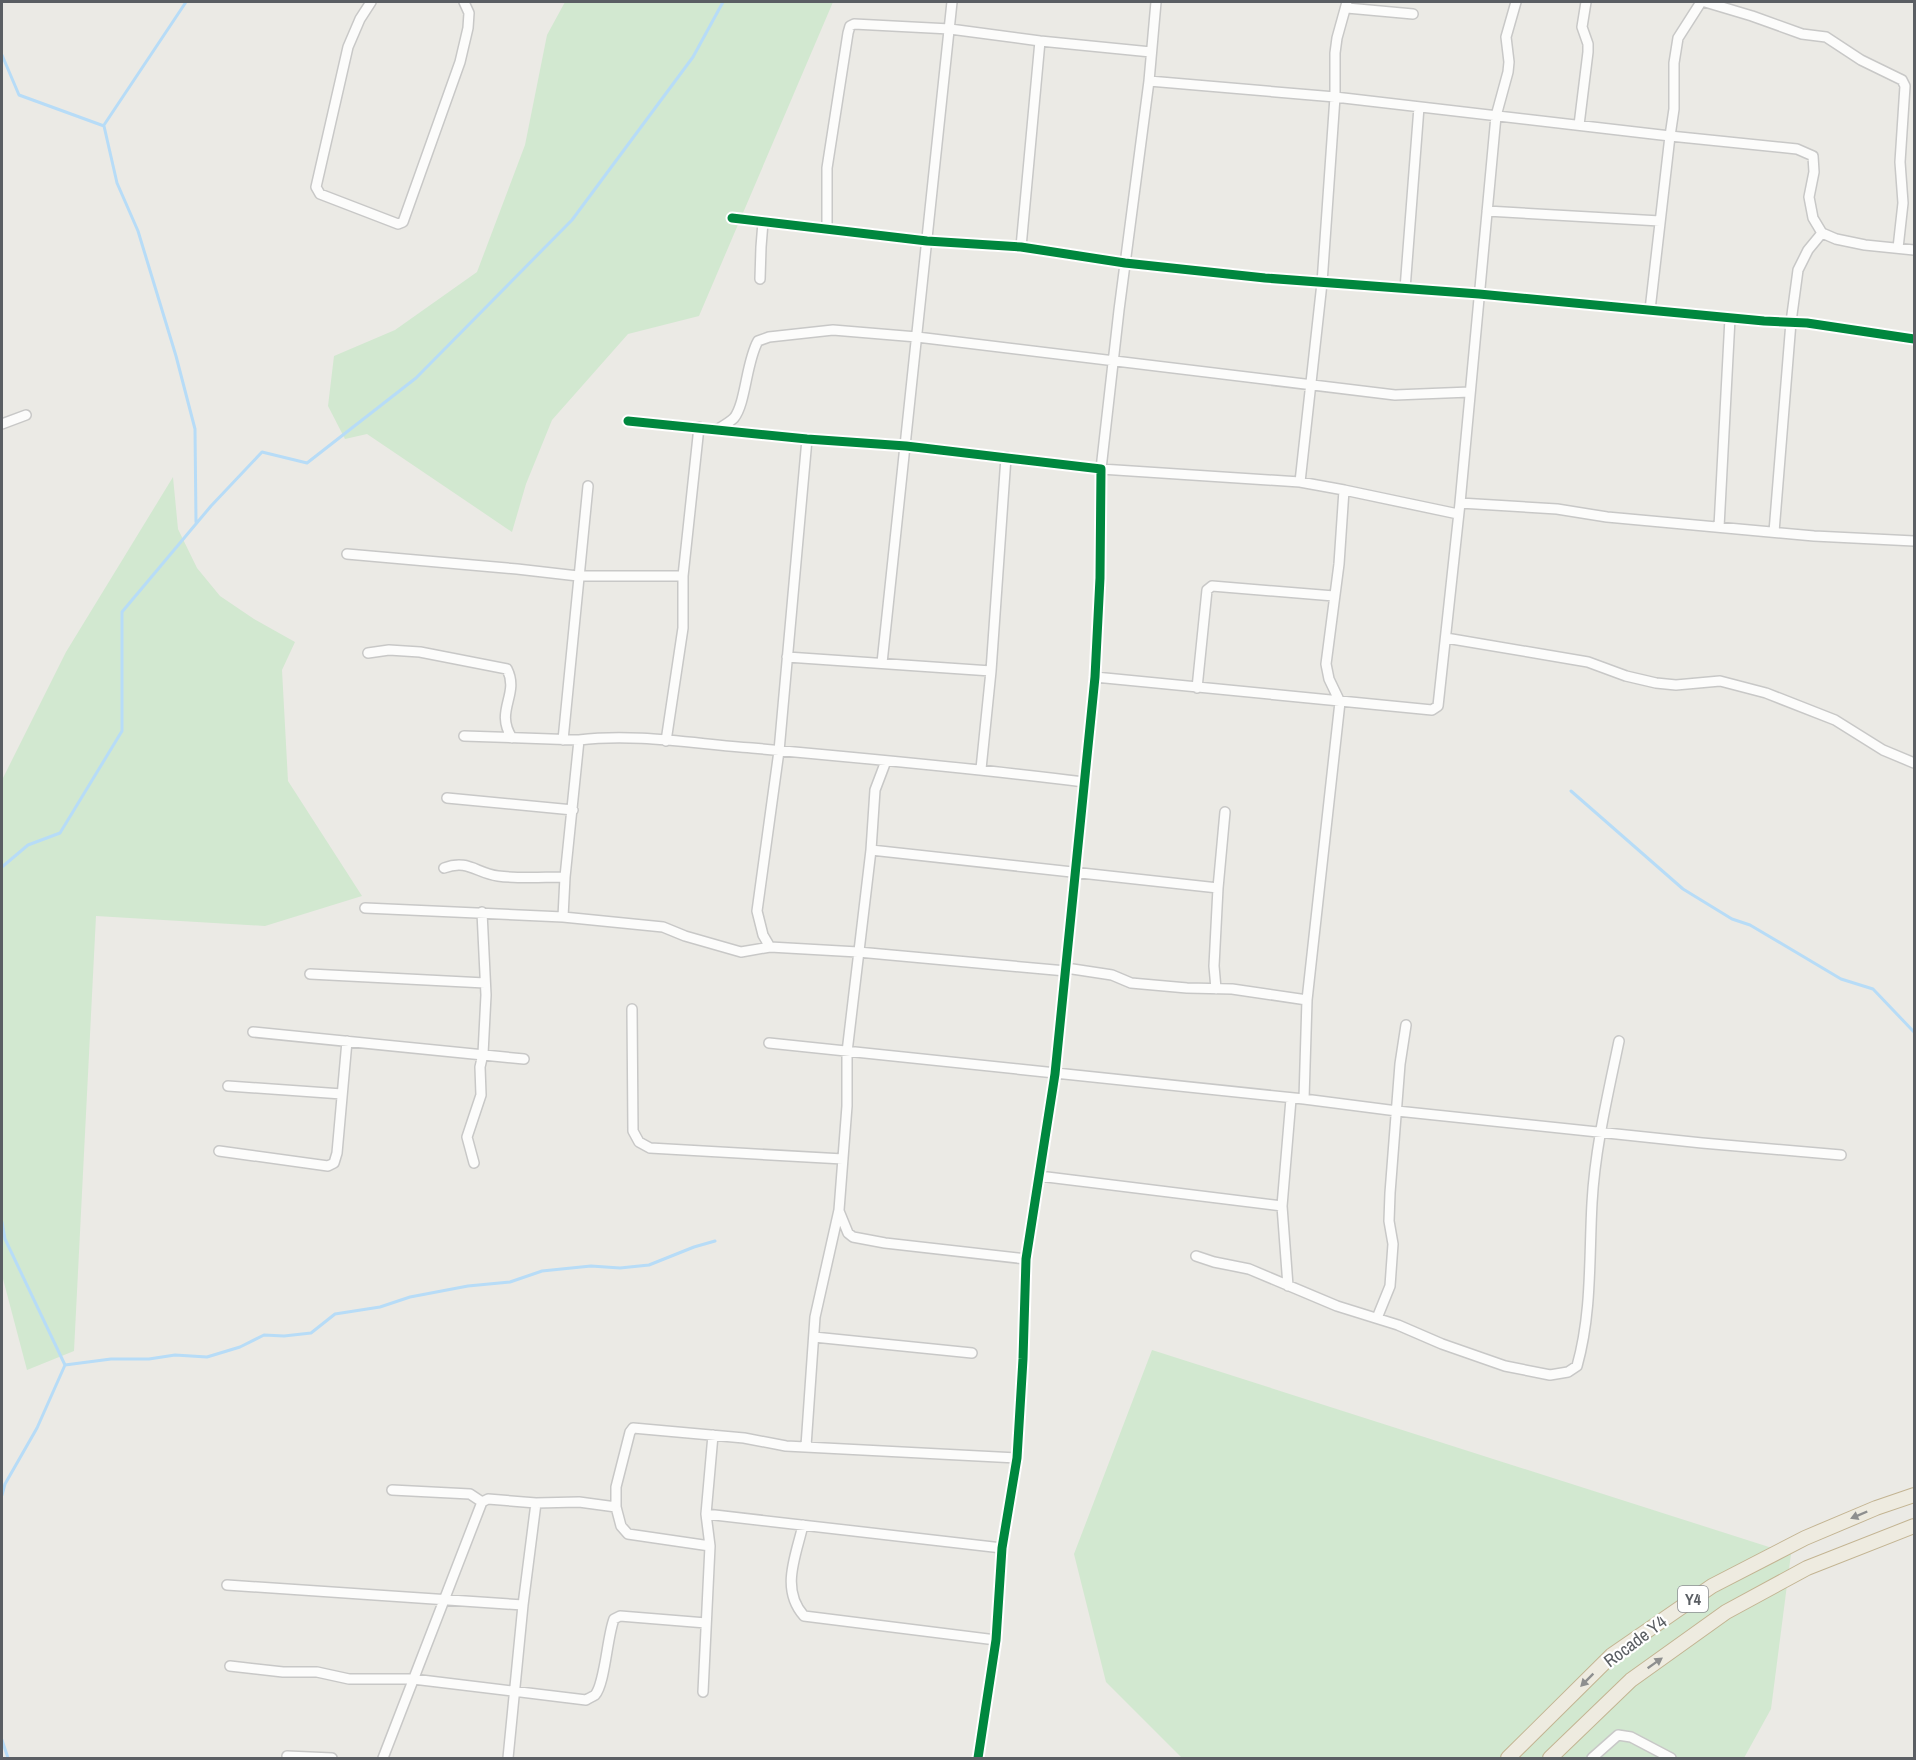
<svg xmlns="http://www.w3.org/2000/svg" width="1916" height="1760" viewBox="0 0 1916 1760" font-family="'Archivo Narrow',sans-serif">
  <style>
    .green { fill: #d2e8d0 }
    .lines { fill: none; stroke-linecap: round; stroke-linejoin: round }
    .stream { stroke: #b7dcf7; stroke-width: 3 }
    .minor-casing { stroke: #c8c8c7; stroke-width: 12 }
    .highway-casing { stroke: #c3b492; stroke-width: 16 }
    .minor { stroke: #fcfcfb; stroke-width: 9 }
    .highway { stroke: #eeebe0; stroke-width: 14 }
    .cycleway-casing { stroke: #fff; stroke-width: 13 }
    .cycleway { stroke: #00873e; stroke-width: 9 }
    .oneway { fill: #8e8f8f }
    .labels { text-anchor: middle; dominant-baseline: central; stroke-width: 4.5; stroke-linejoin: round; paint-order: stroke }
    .shield { fill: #fff; stroke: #8c8e92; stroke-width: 1.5 }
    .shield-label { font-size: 16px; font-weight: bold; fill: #5a5e63 }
    .street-label { font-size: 18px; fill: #5a5e63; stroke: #fff }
  </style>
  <rect width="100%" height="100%" fill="#ebeae5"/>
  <path class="green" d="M565,2h268l-134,314 -71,18 -76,86 -26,64 -14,48 -145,-98 -22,5 -17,-33 6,-50 61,-26 82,-58 48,-127 22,-110z
    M173,477l5,52 19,39 23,28 34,23 41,23 -13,28 6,111 74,115 -97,30 -169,-10 -22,435 -47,19 -25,-95v-495l64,-128z
    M1152,1350l639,204 -20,155 -27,49h-562l-76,-76 -32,-128z"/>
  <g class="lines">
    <path class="stream" d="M2,55l17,40 85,31 13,57 21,48 38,125 19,73 1,93
      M104,125l82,-123
      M1571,791l112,98 49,30 18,6 91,54 32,10 41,43
      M2,867l26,-22 32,-12 62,-102v-119l89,-106 51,-54 45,11 109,-85 156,-158 121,-163 30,-55
      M2,1222l3,17 60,126 -28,63 -32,56 -3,11
      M65,1365l46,-6h38l26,-4 32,2 33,-10 24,-12 20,1 27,-3 24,-19 45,-7 30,-10 58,-11 42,-4 32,-11 49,-5 29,2 29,-3 45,-18 21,-6
      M2,1740l6,18"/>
    <g class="minor-casing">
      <path id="minor" d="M371,2l-11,17 -12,28 -32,140 4,7 78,30 5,-2 57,-160 8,-34 1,-15 -5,-11
        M1156,2l-7,79 -30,229 -18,159 199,13
        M1701,2l-23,36 -4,25v46l-4,27 127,13 16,7 1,16 -5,25 4,21 9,15 14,6 29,6 49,5
        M1705,2l47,14 50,18 24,3 35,23 41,20 3,6 -5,76 3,41 -5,45
        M1347,8l66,6
        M1149,81l186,16 335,39 -20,174
        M1579,125l9,-73v-8l-6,-17 4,-25
        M1487,211l173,10
        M732,218l195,23 94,6 104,16 140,15 214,16 285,27 43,2 107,16
        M827,229v-61l21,-135 2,-7 4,-2 96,5 90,12 111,11
        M1021,247l19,-206
        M760,279l1,-32 2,-25
        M1405,289l14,-182
        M628,421l179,18 99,7 195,23 -1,109 -5,99 -40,397 -29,185 -3,100 -6,99 -15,90 -6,92 -18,118
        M2,424l24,-9
        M718,429c5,-3 12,-7 16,-11 12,-15 12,-56 24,-77l11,-4 64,-7 84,7 478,58 75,-3
        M1344,490l114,24
        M1460,503l97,6 50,8 207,19 100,5
        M1719,527l11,-209
        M1774,532l17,-210 7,-52 10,-20 14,-17
        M347,554l170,15 61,7h105
        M1446,638l142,24 38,14 30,7 20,2 44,-4 46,12 69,27 48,30 31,13
        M368,653l21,-3 31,2 87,17c13,26 -13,41 5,69
        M787,657l204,14
        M882,663l70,-661
        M1095,677l337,33 6,-4 22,-203 36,-387 12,-44 1,-10 -3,-25 10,-35
        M1197,688l10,-98 5,-4 122,10
        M464,736l115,4 -14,137 -2,40
        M563,740l25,-254
        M579,740c57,-7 116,4 173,8 111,10 222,20 332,34
        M666,741l17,-113v-52l16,-149
        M981,769l10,-98 15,-214
        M447,798l126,12
        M871,850l347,38 -4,78 2,23
        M444,868c24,-9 32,5 54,8 22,3 45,1 67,1
        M1218,888l7,-76
        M365,908l198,9 100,10 22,9 56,16 29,-5 88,5 208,19
        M770,947l-7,-12 -6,-24 22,-160 28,-312
        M1066,968l46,7 19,8 56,5 45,1 75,11
        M310,974l175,9
        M632,1009l1,122 6,11 11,6 193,11
        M253,1032l271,27
        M769,1043l535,56 93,12 305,32 139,12
        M228,1086l114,8
        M1304,1099l3,-99 33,-298 -11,-23 -3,-15 13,-100 5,-74 -44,-8 22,-199 13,-186v-44l2,-15 10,-36
        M219,1151l109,15 6,-3 3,-10 10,-112
        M474,1163l-7,-26 14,-42 -1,-28 3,-13 3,-59 -4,-83
        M1039,1176l243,30
        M839,1211l9,22 5,4 32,6 141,16
        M1196,1256l18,6 35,7 88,37 61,19 44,19 63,22 45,9 18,-3 9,-6c15,-53 12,-109 15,-163 3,-55 16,-109 27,-162
        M1288,1286l-6,-80 9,-107
        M1377,1318l13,-32 3,-42 -4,-23 1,-28 10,-129 6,-39
        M814,1337l158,16
        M806,1446l9,-129 24,-107 8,-104v-54l24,-202 4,-60 11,-29
        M392,1490l78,4 12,8
        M616,1507l5,19 7,8 82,12 -4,-32 296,34
        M706,1514l7,-79
        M803,1525c-7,31 -23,64 1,91l192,24
        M227,1585l296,20
        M230,1666l53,6h34l32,7h64l173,21c3,-2 6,-3 9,-5 10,-11 12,-58 19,-76l6,-3 86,7
        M703,1692l7,-146
        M287,1756l45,2
        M383,1758l99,-256 6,-3 48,4 43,-1 37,5v-20l14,-55 3,-4 111,10 42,8 231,12
        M508,1758l15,-153 13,-102
        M1592,1758l26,-23 13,2 40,21"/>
    </g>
    <g class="highway-casing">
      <path id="highway" d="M1508,1758l104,-103 100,-69 93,-48 71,-30 38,-13
        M1550,1758l81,-78 95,-68 81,-44 107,-42"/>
    </g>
    <use href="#minor" class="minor"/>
    <use href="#highway" class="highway"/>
    <g class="cycleway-casing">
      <path id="cycleway" d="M732,218l195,23 94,6 104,16 140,15 214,16 285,27 43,2 107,16
        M628,421l179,18 99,7 195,23 -1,109 -5,99 -40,397 -29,185 -3,100 -6,99 -15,90 -6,92 -18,118"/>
    </g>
    <use href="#cycleway" class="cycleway"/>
  </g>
  <defs><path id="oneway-solid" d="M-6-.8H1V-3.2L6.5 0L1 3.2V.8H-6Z" transform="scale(1.5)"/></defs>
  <g class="oneway">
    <use href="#oneway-solid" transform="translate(1859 1515) rotate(157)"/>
    <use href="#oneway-solid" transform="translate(1655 1663) rotate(-35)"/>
    <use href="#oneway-solid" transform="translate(1587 1680) rotate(135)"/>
  </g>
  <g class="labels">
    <rect class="shield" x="1678" y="1586" width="30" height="26" rx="4.5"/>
    <g class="shield-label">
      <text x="1693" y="1599">Y4</text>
    </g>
    <g class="street-label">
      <text transform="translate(1635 1641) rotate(-37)">Rocade Y4</text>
    </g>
  </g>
  <rect width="1916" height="1760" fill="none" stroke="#5a5e63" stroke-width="6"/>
</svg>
